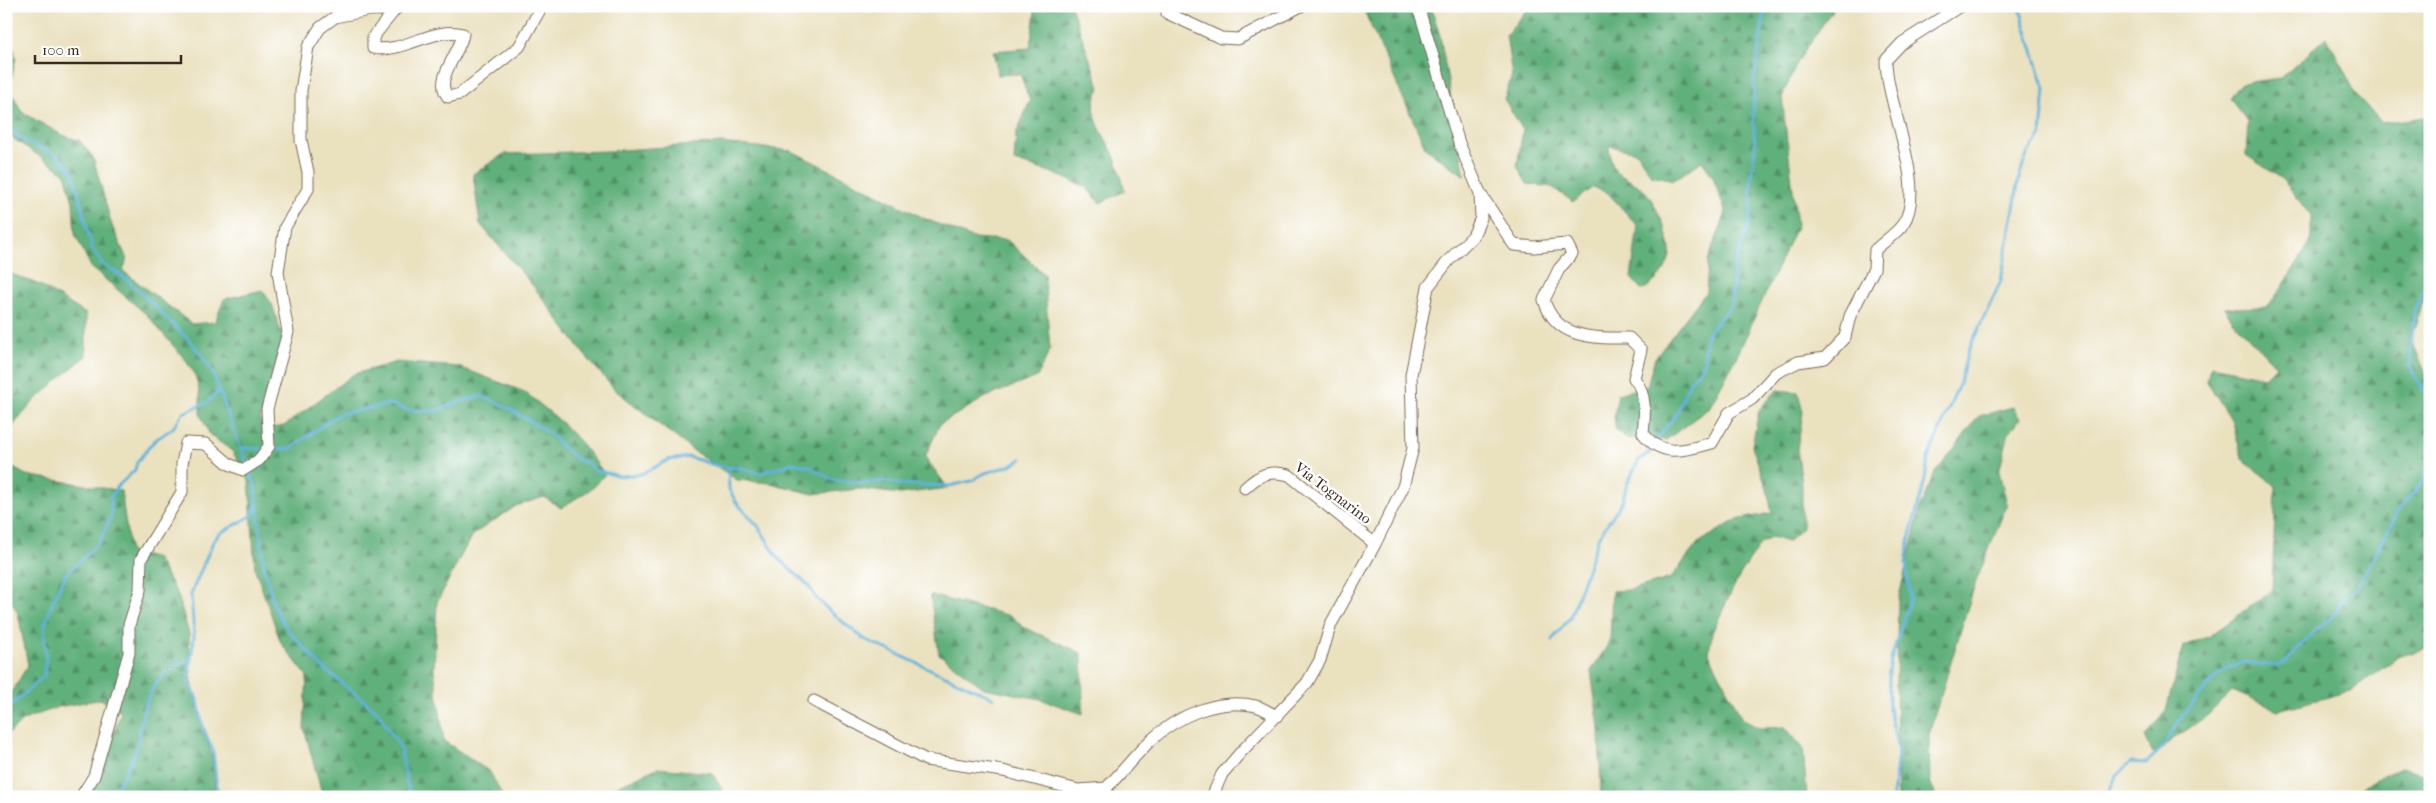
<svg xmlns="http://www.w3.org/2000/svg" width="2436" height="803" viewBox="0 0 2436 803" font-family="'IM FELL French Canon',serif">
  <style>
    .forest { fill: url(#forest-firs); stroke: #4e6d4c }
    .lines { fill: none; stroke-linecap: round; stroke-linejoin: round }
    .stream { stroke: #60b3db; stroke-width: 3 }
    .minor-casing { stroke: #786a56; stroke-width: 13 }
    .minor { stroke: #fff; stroke-width: 11 }
    .labels { text-anchor: middle; dominant-baseline: central; stroke-width: 5; stroke-linejoin: round; paint-order: stroke }
    .street-label { font-size: 15px; fill: #3b2a1e; stroke: #fff }
  </style>
  <defs>
    <pattern id="forest-firs" width="22" height="20" patternUnits="userSpaceOnUse" patternTransform="scale(1.25)"><rect width="22" height="20" fill="#60b07b"/><path d="M5 1l3.5 6h-7zM16 11l3.5 6h-7z" fill="#508f64"/></pattern>
  </defs>
  <rect width="100%" height="100%" fill="#fff"/>
  <filter id="ink" filterUnits="userSpaceOnUse"><feTurbulence type="fractalNoise" baseFrequency=".02" numOctaves="2"/><feDisplacementMap in="SourceGraphic" scale="10" xChannelSelector="R" yChannelSelector="G"/><feConvolveMatrix kernelMatrix="1 2 1 2 8 2 1 2 1" color-interpolation-filters="sRGB"/></filter>
  <filter id="wash" filterUnits="userSpaceOnUse"><feTurbulence type="fractalNoise" baseFrequency=".0096" numOctaves="4" result="noise"/><feDisplacementMap in="SourceGraphic" scale="20" xChannelSelector="R" yChannelSelector="G"/><feGaussianBlur stdDeviation="1.12" result="paint"/><feColorMatrix in="noise" values="0 0 0 0 0 0 0 0 0 0 0 0 0 0 0 0 0 1.4 0 .05"/><feComposite in="paint" operator="in"/></filter>
  <g filter="url(#wash)">
    <rect width="100%" height="100%" fill="#eae1bf"/>
    <path class="forest" d="M1029,6h42l29,82c-16,27 6,47 16,72 4,10 6,21 9,31l-25,12 -14,-16 -36,-15 -36,-11 2,-27 14,-33 -10,-27 -22,1 -5,-24 37,-3 5,-36z
      M1362,6h69l9,30 25,140 -39,-27z
      M1530,6h305l-37,55 -16,36 15,128 -60,131 -28,52 -43,32 -39,-2 -11,-7 -2,-14 4,-23 29,-8 8,-28 51,-66 2,-32 18,-47 -13,-36 -11,-16 -28,19 -23,-5 -14,-23 -28,-6c3,36 15,26 36,45 10,10 27,50 25,64 -3,16 -15,28 -28,35l-11,-12 7,-52 -30,-33 -15,-6 -20,15 -21,-15 -25,-3 -10,-18 6,-36 -19,-31 8,-24 -6,-40z
      M6,21l10,37 -7,30 13,24 38,22 20,7 13,16 19,69 15,33 -4,12 69,53 23,-2 9,-23 38,-9 10,14 11,35 -23,80 4,10 20,-3 70,-52 43,-12 62,5 66,25 33,27 22,23 25,32 -11,13 -33,21 -17,-11 -28,9 -44,29 -35,67 -3,69 10,70 46,31 13,25h-180l-19,-69 3,-52 -26,-33 -26,-74 -6,-89 -17,-29 -22,-16 -10,-21v-19l-5,-21 -12,-17 -37,-43 -55,-47 -16,-33 -2,-32 -8,-29 -59,-39z
      M2327,37l30,59 25,27 48,-7v170l-4,4 -15,49 19,44v264l-32,10 -47,34 -73,19 -46,-19 -24,24 -55,38 -8,-16 21,-26 17,-65 27,-10 62,-45 4,-105 -34,-27 -9,-37 -27,-42 6,-14 53,11 11,-11 -42,-44 -10,-14 43,-1 15,-19 29,-47v-25l-30,-38 -35,-23 2,-33 -18,-23 11,-16 40,-5z
      M722,143l70,8 134,68 46,19 35,2 37,34 6,76 -13,27 -51,20 -46,27 -15,33 23,31 -48,6 -41,-5 -46,5 -43,-11 -33,-3 -46,-31 -76,-59 -31,-36 -50,-67 -54,-63 -7,-50 31,-20 105,-3z
      M6,272l34,13 46,29v42l-51,44 -29,34z
      M1777,390l21,2 5,20 -6,37 5,34v45l-15,14 -15,-5 -12,7 -24,38 -24,51 -3,20 33,66 17,9 26,-1 18,21 4,49h-206l-2,-69 -8,-57 19,-30 2,-50 18,-1 41,-12 27,-35 38,-23 36,-7 -5,-24 -15,-43 7,-36z
      M2013,407l7,12 -11,14 -10,39 8,32 -32,80 -46,150 1,47 6,16h-38l-2,-117 2,-79 22,-93 13,-32 46,-60z
      M6,464l20,11 95,16 9,61 27,7 21,36 11,39 2,44 21,80 4,39h-128l6,-8 27,-77 -20,-13 -43,8 -35,13 -17,17v-41l7,-6 15,-25 -10,-51 -12,-23z
      M930,595l81,21 14,12 57,25 1,61 -43,-15 -56,-11 -45,-34z
      M2401,767l29,8v22h-76l9,-11z
      M657,768l55,5 15,24h-122l3,-7z"/>
    <g class="lines">
      <path class="stream" d="M6,127l19,14 32,14 16,17 19,76 10,16 26,16 66,65 17,24 44,116 9,82 10,39 13,23 35,38 56,45 22,35 10,50
        M2430,280l-16,30 -4,55 3,9 17,26
        M1656,441l21,-28 12,-30 15,-19 2,-27 6,-10 18,-20 2,-8 2,-30 17,-52v-37l4,-33 -2,-32 1,-34 9,-61 5,-14
        M241,448l22,1
        M272,449h18l49,-35 51,-10 17,6 29,1 25,-10 22,-5 27,13 41,25 10,12 17,14 11,4 5,6 26,6 22,-2 26,-14 21,-3 32,10 18,1 21,5 33,-10 15,3 25,14 33,3 20,-2 11,3 52,2 22,-5 14,-8 24,-7 13,-7
        M728,468l1,21 7,13 22,24 20,32 31,28 7,12 17,16 31,25 130,59
        M1552,640l18,-22 29,-82 23,-34 5,-18 12,-24 10,-7 3,-6
        M6,710l38,-34 2,-16 -2,-33 9,-25 12,-27 34,-32 12,-27v-19l5,-9 19,-18 2,-8 17,-21 19,-13 10,-15 25,-11 11,-12
        M109,797c12,-15 22,-33 28,-51 3,-9 3,-18 5,-27 5,-33 20,-47 48,-61
        M218,797l-5,-46 -10,-24 -5,-26 -10,-21 6,-43 -3,-43 22,-52 6,-8 34,-19 3,-10
        M1893,797l5,-45 -9,-44v-36l2,-13 19,-60 -4,-35 4,-29 15,-55 3,-22 32,-76 8,-31 33,-70 19,-107 7,-19 14,-20 4,-46 -26,-83
        M2106,797l11,-22 14,-13 15,1 15,-14 24,-37 33,-37 12,-8 14,-5 33,4 8,-4 34,-36 12,-7 14,-21 13,-12 42,-78 21,-24 9,-16"/>
    </g>
  </g>
  <g filter="url(#ink)">
    <g class="lines">
      <g class="minor-casing">
        <path id="minor" d="M398,6l-25,31v11c30,6 59,-22 90,-14 -3,20 -30,45 -15,63l12,-3 59,-47 23,-41
          M1167,13l54,25 17,1 63,-33
          M1480,193l34,52 20,2 33,-3 5,10 -13,15 -15,31c12,40 51,38 85,38l12,12 -7,28c13,16 11,37 9,55 19,26 43,17 69,10l17,-30 23,-14 24,-26 22,-11 27,-4 20,-21 5,-21 24,-47 1,-19c8,-8 21,-16 28,-26 25,-36 -17,-120 -17,-164l16,-17 58,-37
          M1245,488c15,-14 24,-18 44,-13l86,69
          M814,701l112,59 77,11 75,19 29,-2
          M81,797l13,-21 35,-123v-28l11,-35 1,-31 41,-67v-28l4,-21 20,1 23,20 14,6 16,-10 10,-14 -2,-37 21,-77 -10,-60 7,-45 23,-38v-17l-7,-32v-49l7,-44 12,-19 15,-11 34,-7 27,-1
          M1097,797c19,-17 34,-38 53,-56 27,-25 68,-44 106,-35 7,2 14,7 21,10
          M1212,797l10,-23 19,-22 66,-69 13,-23 11,-36 44,-80 28,-57 10,-39 -2,-73 17,-88 21,-27 24,-24 8,-18 -1,-25 -21,-50 -38,-127 -5,-10"/>
      </g>
      <use href="#minor" class="minor"/>
    </g>
  </g>
  <g class="labels">
    <g class="street-label">
      <text transform="translate(1333 493) rotate(37)">Via Tognarino</text>
    </g>
  </g>
  <rect width="2436" height="803" fill="none" stroke="#fff" stroke-width="25"/>
  <path d="M35 55v8h146v-8" fill="none" stroke="#3b2a1e" stroke-width="2.5"/>
  <text x="42" y="55" font-size="15" fill="#3b2a1e" stroke="#ffffff" stroke-width="4" paint-order="stroke">100 m</text>
</svg>
